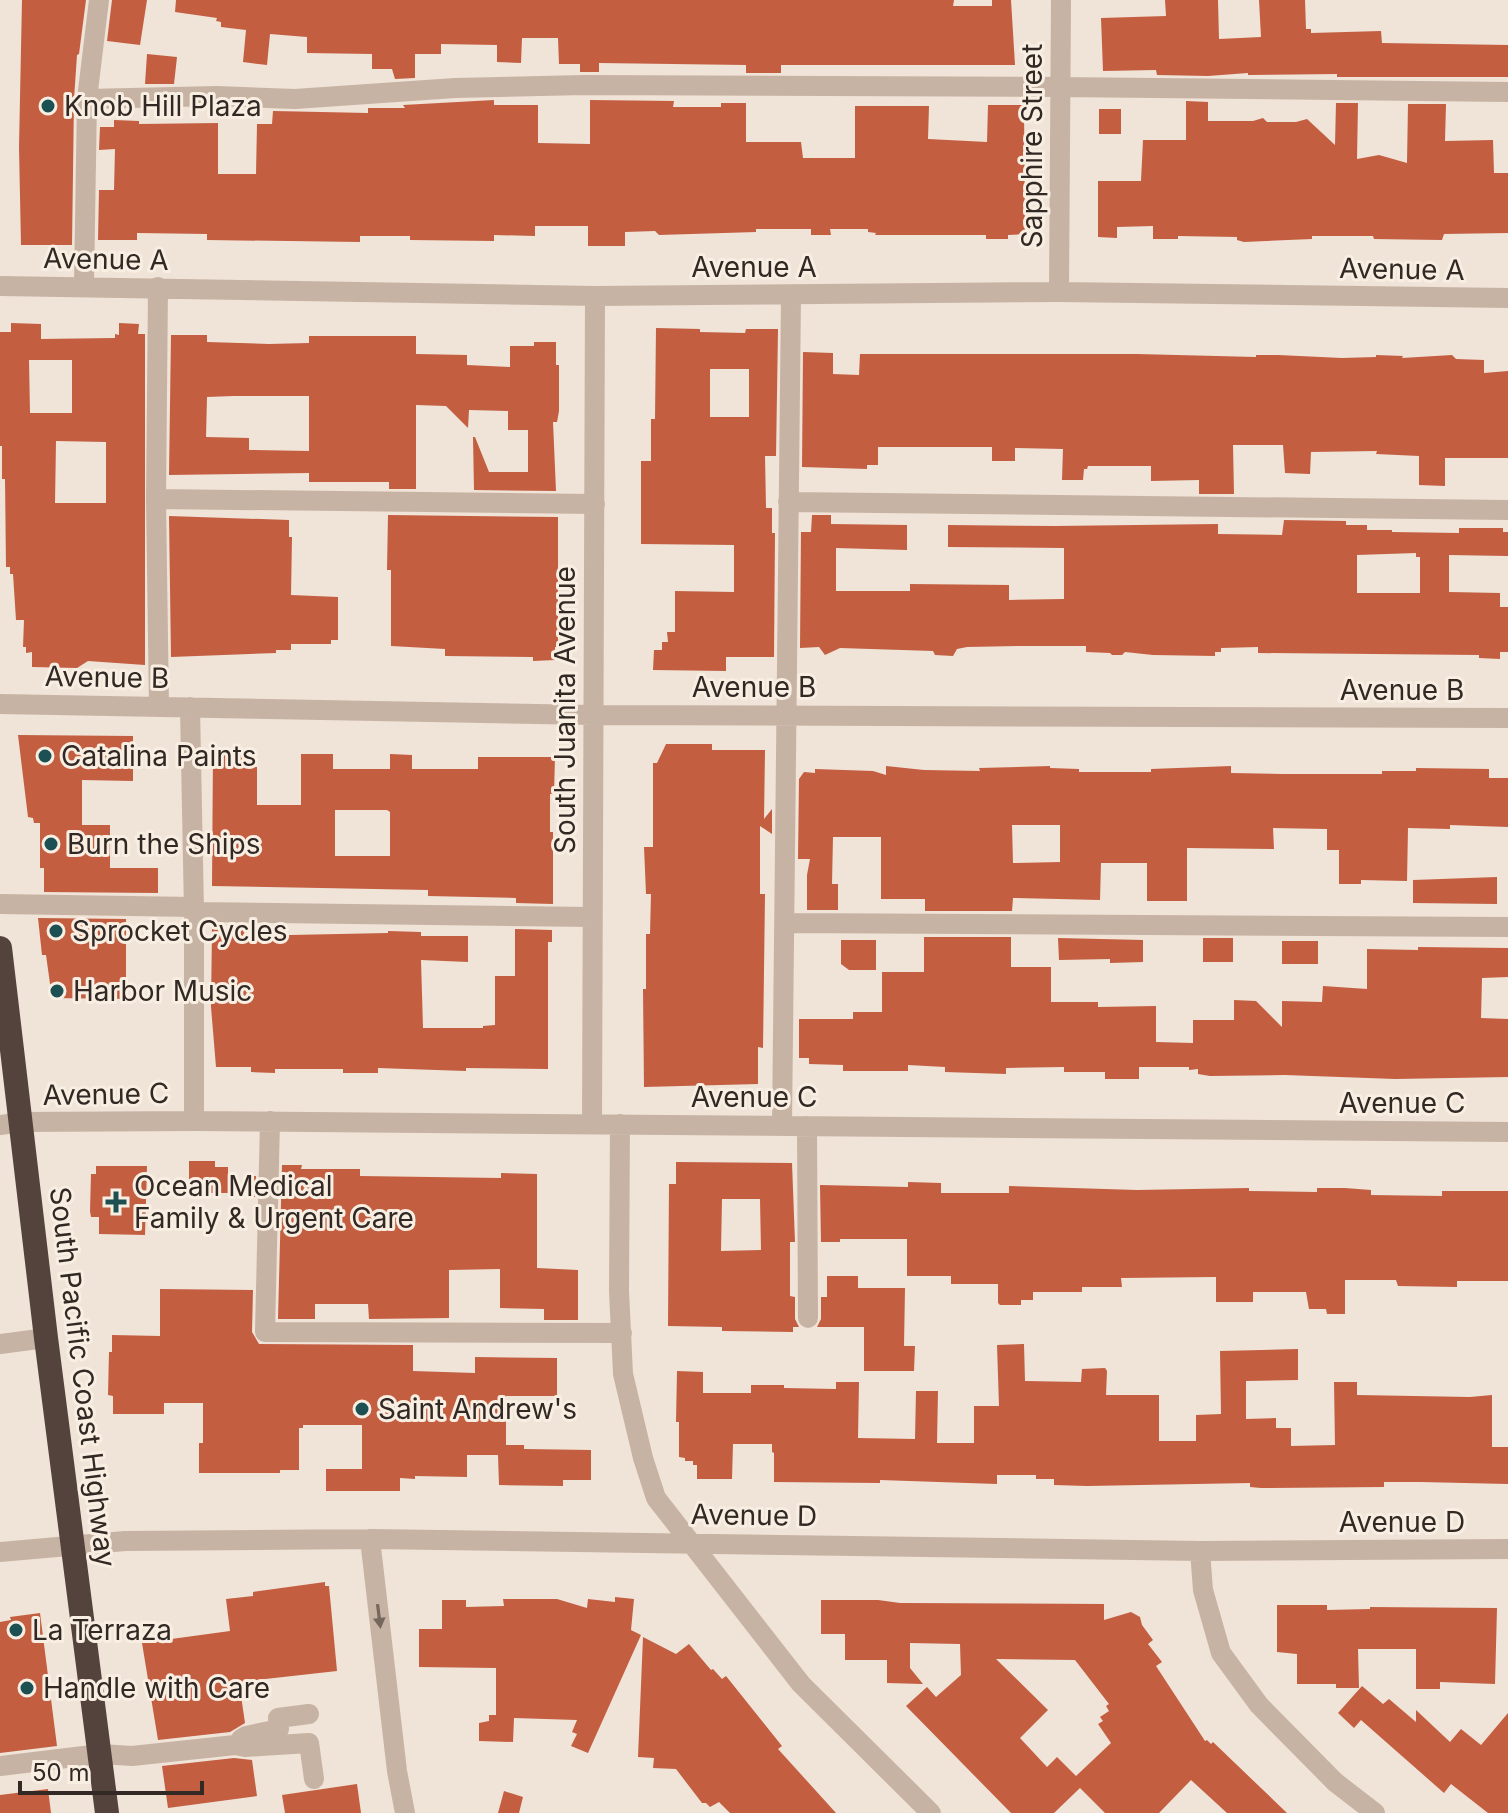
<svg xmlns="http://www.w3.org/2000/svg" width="1508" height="1813" viewBox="0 0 1508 1813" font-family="Inter,sans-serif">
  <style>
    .building { fill: #c35e41; fill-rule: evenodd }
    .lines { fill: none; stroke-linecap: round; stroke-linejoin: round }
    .minor { stroke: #c7b3a3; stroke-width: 20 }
    .highway { stroke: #53433c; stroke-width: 24 }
    .oneway { fill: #75675e }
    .poi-dot { fill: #1c5052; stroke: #f8eee2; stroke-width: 3 }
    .labels { text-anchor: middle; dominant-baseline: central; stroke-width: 6; stroke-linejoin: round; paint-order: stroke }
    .poi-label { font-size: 28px; fill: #322925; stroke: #f8eee2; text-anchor: start }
    .street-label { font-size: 28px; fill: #322925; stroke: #f8eee2 }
  </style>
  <rect width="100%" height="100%" fill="#f0e3d7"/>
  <path class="building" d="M22,0h64l-7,54 -2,1 -3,44 -2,146h-51l-2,-98z
    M112,0h35l-7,45 -33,-4z
    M176,0h778l-1,6h39v-6h19l4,65h-234v8h-35v-8l-147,-2v9h-19v-8h-21l-1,-26h-36l-1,25 -24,-1v-17l-56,-1v10h-26v24l-20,1 -3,-10h-20v-15l-65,-1v-16l-37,-3 -3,31 -24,-3 3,-32 -25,-3v-5l-5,-1 1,-3 -42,-6z
    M1165,0h53l1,39 42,-2 -2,-37h46l1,29h5v4l70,-2 1,12 126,2v32h-171v-3l-89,1v-2l-40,3 -51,-1 -1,-5 -53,1 -2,-53 65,-2z
    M147,54l30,3 -3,27h-29z
    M494,100v5h44v38l52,1v-44l84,1 -1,6h48v-4h25v39h55l2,16h52v-52h74l-1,33 59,3 1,-37h36l1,129 -17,1v4h-22v-4h-111l1,-2 -8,-1v-3h-38l1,6h-20v-6h-55v3l-97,3 -4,-4 -30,1v14h-37v-20h-53v10l-41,-1v6l-84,-1v-4h-50v6l-153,-2v-6l-70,-1v7h-39l1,-50h15l1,-41 -16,1 1,-23h14v-7l25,1v3l79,-1v51h38l1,-50h15l1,-13 95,2v-5h37l-2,-3z
    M1186,101l22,1v19h45l10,-3 4,4h29l11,-3 28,26 1,-42h22l-1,56 22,-4 28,8 1,-59h38l-1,37 48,-1 1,33h14v60l-64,1 -2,6 -68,-1 -1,-3h-61v3l-68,3 -7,-2v-3l-59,-1v3h-25v-13l-36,1v11l-19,-1v-56h43l2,-41h43z
    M1099,109h22v25h-22z
    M11,323l30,1v15l74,-1v-4l4,1v-12l20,1 -1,10h7v331l-57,-4 -11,7 -45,-1v-15l-6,1v-6h-3l1,-27h-8l-3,-46h-3v-7h-4l-1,-88h-3v-33h-2v-114h11zM29,360h43v53h-42zM56,441l50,1v61h-51z
    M656,328l44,1v3l45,1 1,-4h32l-2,127h-11l1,52h6v25h3l-1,124h-48v14l-73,-1 1,-20h8v-8h6l-1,-10h8v-41l59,1v-47l-93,-1v-83h10v-42h4zM710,369h39v48h-39z
    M171,335h36v7l62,2 40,-1v-7h107v18l51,1v10l43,2v-21h24v-4h22v23h3v46l-2,11h-4l3,69 -82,-1 -1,-53h2l14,35h39v-42h-20v-19l-39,-1 -1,18 -22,-22 -30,-1v84h-27v-7h-80v-9l-140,2zM233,396h76v55l-60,-1v-12l-43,-1 1,-40z
    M803,352l30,1v21l26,1 1,-21h277l119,3v-2h22l64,3 34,-1v-2l27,1 -1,2 50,-3 4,4 28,1v13l24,-2v87h-63v28l-26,-1v-29l-43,-2 1,-3 -66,1 -1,22 -25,-1 -2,-28h-50l1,49h-35v-14l-48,1v-15h-63l-1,3h-3l-1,11h-21l1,-31 -48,-1v13h-23v-14h-114v18h-11v4l-65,-2z
    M388,515l170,2v130h-3v13l-22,1v-4l-88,-1v-7l-54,-3v-76h-4z
    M812,515h19v9l76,1v25l-71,-2v43h74v-7l99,1v15l55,-1v-51l-116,-1v-22l107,1 163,-2v10l64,1 2,-15 62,1v4h21v5h25v2l67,1v-5h44v4h5v24l-59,-1v37l51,1v14h8v45h-8v7l-21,-1v-3l-221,-2v-6l-37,1v4h-6v4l-62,-1 -28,-3 -3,3h-10l-2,-2 -24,-1v-6h-66l-53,1 -10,2 -4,7 -18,-1 -2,-4 -93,-3 -15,7 -6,-8 -19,1 1,-116h10zM1416,553v4h4v36h-63v-38z
    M169,516l120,4v17h3l-1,58 47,2v43h-7v4h-40v6h-15v3l-105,4z
    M18,735l115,1v45l-51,-1v45h28v43h48v25l-114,-1v-24h-4v-45h-6l-1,-5 -5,-1z
    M666,744h46v6h53l-1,69 8,-10v25l-12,-8v68h5l-2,154 -5,-1v37l-114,3 -1,-98h3v-55h4l1,-40h-5l-2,-47h9v-84h4z
    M213,751l40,1v15h4v38h44v-51h32v15h57v-15l22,1v14h66v-12h77l-1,37h-4v38h3v72l-37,-1v-5l-88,-2v-6l-216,-4zM335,810h52l3,2v44h-55z
    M886,766l38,4 56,1 -1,-3 71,-2v2l29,1v3h72v-3l80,-3v7l51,1h100v-3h34v-3l73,1v9h19v49l-58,-2v4l-42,-1 -1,53 -46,-1v4h-22v-34h-12v-21l-54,-1 1,21 -87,-1v53h-40v-38h-46l-1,37 -87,-2 -1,13h-87v-12h-44v-62h-48l-1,47h6v26h-31v-35l3,-16h-12l1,-80 5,-7 11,1v-4l58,2 13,4zM1012,825h48v37l-47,1z
    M1497,877v27l-84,-1v-23z
    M38,918l88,1v80l-74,-1 -6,-43h-4z
    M212,929l35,1v6l141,-3v-2l33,1v4h47v26l-47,-2 2,68h60v-2l12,-1v-49h20v-47l37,1v12h-4v127l-82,-1v3l-88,-3v5h-35v-4h-68v4l-24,-1v-5h-35l-5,-60z
    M924,937h87v30h40v35h47v5l58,-1v36l37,1v-23h41v-20l22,1 26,26v-26l40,1 1,-16 44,3v-40l51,1v-3l90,1v29l-26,1 -1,40 27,1v58l-113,2 -110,-4 -75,1 -12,-2v-5l-9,1v-3h-50v12h-34v-7h-41v-5l-58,1v6l-61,-2v-5l-37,-2v6h-65v-6l-34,-1v-6h-10v-39h54v-7h29v-40h42z
    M1058,938l85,2v22l-33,1v-4l-51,1z
    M1203,938h30v24h-30z
    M841,940h35v30h-27l-8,-6z
    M1282,941h36v23h-36z
    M189,1161h26v6h13v26h-39z
    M676,1162l116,1 3,79h-5v54l5,1v22l4,8h-6v5l-71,-1v-4l-54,-1 1,-142h7zM722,1199h38l1,51 -40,1z
    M282,1165h20l-1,4h59v7l141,2v-5l36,1v94l41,2v50h-34v-11l-44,-1v-39l-51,1v48l-80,1 -1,-15h-53v15h-37z
    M96,1166h51l-2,69 -46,-1v-17h-8l-1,-6 1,-37h5z
    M248,1176h8l-1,21h-7z
    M908,1182l33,1v10h68v-7l128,4 112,-2v3l68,1v-4h28l26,2v5l71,1v-5h66v90h-51v6l-59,-1 -2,-6h-51v34h-18l-1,-5h-17l-3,-17h-53v10h-37v-25l-95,1 1,9h-40v5h-49v8h-12v5h-21l-2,-2v-19h-47v-8h-44v-37h-67v3h-19l-1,-57 88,2z
    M827,1276h31v12h47l-1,58h11l-1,25h-50v-44h-47l4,-8v-22h6z
    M160,1289l93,1 -1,42 7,12 154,1v26l62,2v-16l82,1v38h-51v49h18v4l67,1v30h-28v6l-64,-1 -1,-30h-31v22l-52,-1v3l-15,-1v13h-74v-22h36v-44h-59v3h-4v42h-19v3h-81v-30h4v-40h-39v11h-51v-18l-5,-1 1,-43h3v-17l48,1z
    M1024,1344l1,37 56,1 1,-13 23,-1 2,3 -1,24h53v46h37v-26l25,-1 -1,-63 78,-2v31l-52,1v38l30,-1v10h15v18l44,-1 -1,-63h23v13l113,2 22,-2v52h16v37l-87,-2h-37v5l-123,1 -11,-1v-4l-163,3 -33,-1v-6h-18v-4h-39v9l-117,-4v3l-106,-1v-29l-2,-1v-8h-39l-1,35h-35v-14h-4v-4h-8v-3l-6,-1v-35h-3l1,-51 26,1v21h48v-8h33v3l52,1v-7h23l-1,56 57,1 1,-48h22l-1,52h37v-37h25l-2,-61z
    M325,1582v4h4l8,85 -98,11 6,41 -15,9 -72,8 -16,-97 88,-12 -4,-32 27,-3v-4z
    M615,1597l19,2 -3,31 10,5 -53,118 -17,-7 6,-12 -5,-2 5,-12 -63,-2 -1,24 -34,-1v-18l10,-2v-6h7v-47l-77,-1v-38h23v-29h24v7l38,-1 -1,-7h54l30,9 1,-9 27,3z
    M821,1600h57l22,3 204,1v16l27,-8 9,5 2,8 11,15 -5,4 14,18 -6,4 49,75 2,-1 4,4 2,-2 74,71h-60l-36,-33 -32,33h-54l-25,-25 -26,25h-43l-105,-107 21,-19 9,10 25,-22 -1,-31 -50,-1v25l13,16 -36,-1v-23h-42v-26h-24zM996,1659l79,1 34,44 -3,2 3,5 -9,6 3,4 -5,3 13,19 -35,33 -19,-19 -10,10 -27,-29 28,-28z
    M1277,1605h50v5l43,-1v-2l127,1 -2,76 -55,-2v7h-24v-40h-58l1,39h-23v-4h-39v-30l-20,-2z
    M40,1613l17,133 -57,7v-131l11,-2 -1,-3z
    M643,1637l33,17 13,-10 22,26 2,-1 9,10 4,-3 56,70 -4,3 58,64h-106l-11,-11 -9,5 -4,-4h-4l-26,-34 -23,-1 1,-10 -16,-1z
    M1362,1686l21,18 6,-5 27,23v-12l34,32 11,-13 20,16 27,-32v100h-20l-37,-29 -7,9 -83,-73 -7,8 -16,-15z
    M234,1758l18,2 5,36 -89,12 -6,-42z
    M357,1784l4,29h-76l-3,-18z
    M48,1789l3,24h-51v-18z
    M504,1791l19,6 -4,16h-21z"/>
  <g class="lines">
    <path class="minor" d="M87,99l130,-3 78,3 160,-11 129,-3 476,2 448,5
      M84,285l3,-186 12,-99
      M0,286l595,10 464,-4 449,6
      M158,287l-2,212 3,208
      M1059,292l2,-292
      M156,499l439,5
      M788,502l720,8
      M0,704l593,11 915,3
      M190,707l4,205v209
      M0,904l194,3
      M194,912l398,5
      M785,923l723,4
      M270,1121l-5,211 357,1
      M592,1124l3,-828
      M620,1124l-1,167 4,83 20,84 13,40 145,186 130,129
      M0,1125l21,-3 173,-1 1314,11
      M782,1125l9,-829
      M807,1126l1,192
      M0,1344l46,-6
      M370,1539l27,232 8,42
      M1200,1551l3,39 18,63 38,52 76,77 40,31
      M0,1552l125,-11 245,-2 830,12 308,-2
      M241,1739l5,-3 33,-7 -1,-11 31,-4
      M0,1766l100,-12 32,2 103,-11 10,2 64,-4 5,36"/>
    <path class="highway" d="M0,948l46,390 61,475"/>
  </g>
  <defs><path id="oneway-solid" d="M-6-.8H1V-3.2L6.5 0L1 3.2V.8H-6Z" transform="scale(2)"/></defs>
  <use class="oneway" href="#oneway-solid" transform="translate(379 1616) rotate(83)"/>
  <g class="poi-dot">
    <circle cx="48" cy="106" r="8"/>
    <circle cx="45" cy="756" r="8"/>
    <circle cx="51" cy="844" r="8"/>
    <circle cx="56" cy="931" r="8"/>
    <circle cx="57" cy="991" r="8"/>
    <path d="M112 1190h8v8h8v8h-8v8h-8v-8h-8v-8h8z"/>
    <circle cx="362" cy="1409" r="8"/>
    <circle cx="16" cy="1630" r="8"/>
    <circle cx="27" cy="1688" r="8"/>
  </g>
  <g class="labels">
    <g class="poi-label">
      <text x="64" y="106">Knob Hill Plaza</text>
      <text x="61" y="756">Catalina Paints</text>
      <text x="67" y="844">Burn the Ships</text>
      <text x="72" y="931">Sprocket Cycles</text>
      <text x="73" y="991">Harbor Music</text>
      <text x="134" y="1186">Ocean Medical<tspan x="134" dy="32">Family &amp; Urgent Care</tspan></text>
      <text x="378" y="1409">Saint Andrew's</text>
      <text x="32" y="1630">La Terraza</text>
      <text x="43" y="1688">Handle with Care</text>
    </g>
    <g class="street-label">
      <text transform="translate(1032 146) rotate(-90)">Sapphire Street</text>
      <text transform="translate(106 259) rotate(1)">Avenue A</text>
      <text x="754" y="267">Avenue A</text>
      <text transform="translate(1402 269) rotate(1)">Avenue A</text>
      <text transform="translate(107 677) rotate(1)">Avenue B</text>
      <text x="754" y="687">Avenue B</text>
      <text x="1402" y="690">Avenue B</text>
      <text transform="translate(565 710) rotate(-90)">South Juanita Avenue</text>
      <text transform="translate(106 1094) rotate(-1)">Avenue C</text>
      <text x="754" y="1097">Avenue C</text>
      <text x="1402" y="1103">Avenue C</text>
      <text transform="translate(83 1377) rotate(83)">South Pacific Coast Highway</text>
      <text transform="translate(754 1515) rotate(1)">Avenue D</text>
      <text x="1402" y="1522">Avenue D</text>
    </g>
  </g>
  <path d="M20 1781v12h182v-12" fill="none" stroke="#322925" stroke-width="4"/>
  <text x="32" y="1781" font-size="24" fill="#322925" stroke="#f8eee2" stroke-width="6" paint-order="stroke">50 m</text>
</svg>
